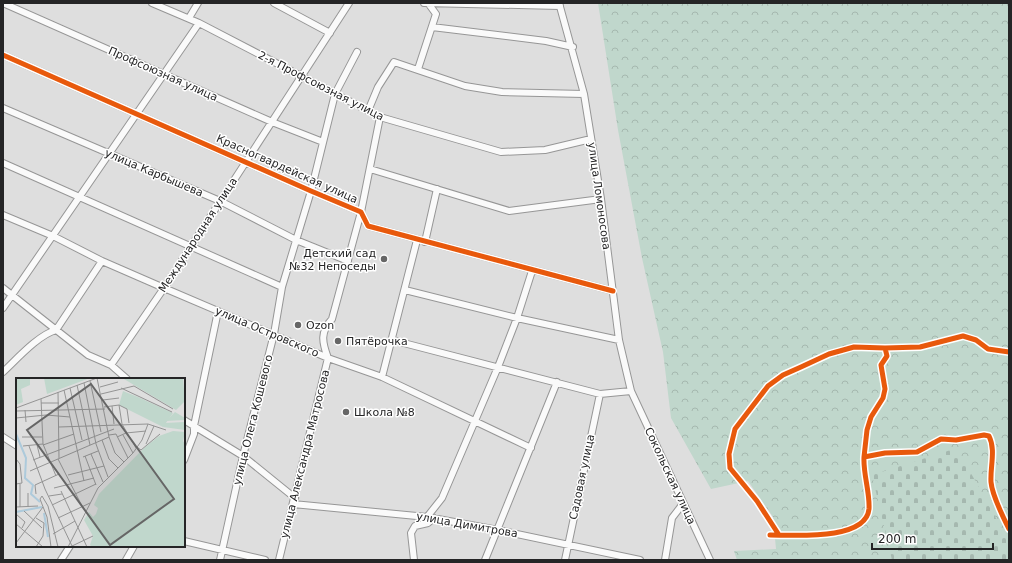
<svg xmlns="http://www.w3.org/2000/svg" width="1012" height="563" viewBox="0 0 1012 563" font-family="'DejaVu Sans',sans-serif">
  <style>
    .forest { fill: url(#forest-crowns) }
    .cemetery { fill: url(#cemetery-stones) }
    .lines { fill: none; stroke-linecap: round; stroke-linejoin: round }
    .minor-casing { stroke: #969696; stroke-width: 8 }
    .minor { stroke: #fafafa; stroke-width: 6 }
    .cycleway-casing { stroke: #fff; stroke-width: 8 }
    .cycleway { stroke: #e8590c; stroke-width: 5 }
    .poi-dot { fill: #666; stroke: #fff; stroke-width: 1.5 }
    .labels { text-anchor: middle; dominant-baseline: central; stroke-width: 3; stroke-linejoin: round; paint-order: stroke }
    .street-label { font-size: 11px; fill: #252526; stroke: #fff }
    .poi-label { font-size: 11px; fill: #252526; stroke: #fff; text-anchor: start }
    .inset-river { fill: none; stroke: #adcadb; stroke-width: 2 }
    .inset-road { fill: none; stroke: #949494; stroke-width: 1 }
    .view { fill: #666; fill-opacity: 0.15; stroke: #666; stroke-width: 2 }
    .inset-edge { fill: none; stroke: #252526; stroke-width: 2 }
  </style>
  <defs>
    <pattern id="forest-crowns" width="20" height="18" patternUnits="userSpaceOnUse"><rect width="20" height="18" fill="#c0d7cc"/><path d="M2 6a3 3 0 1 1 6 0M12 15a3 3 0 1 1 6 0" fill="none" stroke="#a5b8af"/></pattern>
    <pattern id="cemetery-stones" width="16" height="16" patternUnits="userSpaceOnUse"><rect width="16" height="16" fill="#c0d7cc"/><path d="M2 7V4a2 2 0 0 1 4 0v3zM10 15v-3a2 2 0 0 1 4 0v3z" fill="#a5b8af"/></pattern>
  </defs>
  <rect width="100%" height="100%" fill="#dedede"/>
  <path class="forest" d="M598,3h411v557h-272l-3,-9 42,-2 -3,-32 -25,-36 -37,8 -40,-71 -8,-66 -21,-94 -24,-128z"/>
  <path class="cemetery" d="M957,448l52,94v18h-117l-20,-85z"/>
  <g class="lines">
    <g class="minor-casing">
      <path id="minor" d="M3,3l269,119 51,20
        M152,3l47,20 181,94 121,35 44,-2 46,-11
        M274,3l56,30
        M424,3l136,3
        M559,3l25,91 17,105 18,141 12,51 79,169
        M189,18l9,-15
        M432,27l114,14 27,6
        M3,55l308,136 50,21 7,14 245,65
        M418,69l18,-55 -8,-11
        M3,108l217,93 76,39 52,21
        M368,111l10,-24 16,-25 71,24 37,6 82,2
        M3,163l279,124
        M370,169l139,42 92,-12
        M3,215l50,21 49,25 62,27 164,70 54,19 149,71
        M425,242l12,-53
        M3,288l85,67 23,10 16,14
        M405,290l112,28 102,22
        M3,308l196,-285
        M392,340l208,54 31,-3
        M111,365l53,-77 185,-285
        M3,372c13,-12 35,-37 53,-42l46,-69
        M382,377l35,-137
        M184,420l59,36 52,42
        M3,437l14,9
        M184,460l10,-26v-8l24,-115
        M293,504l134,13 71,13 142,30
        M427,517l15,-19 56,-131 19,-49 15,-47
        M184,541l81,19
        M61,560l9,-14
        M126,560l8,-14
        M220,560l23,-104 31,-122 8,-47 29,-96 24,-97 22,-42
        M279,560l49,-202c-6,-16 -8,-26 4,-39l29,-107 19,-95
        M414,560l-3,-27 4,-7 13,-3 6,-5
        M485,560l72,-178
        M565,560l35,-166
        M665,560l7,-42 10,-13"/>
    </g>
    <use href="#minor" class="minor"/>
    <g class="cycleway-casing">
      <path id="cycleway" d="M3,55l308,136 50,21 7,14 245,65
        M864,457l3,-27 4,-13 12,-19 2,-9 -4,-24 6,-9 -2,-8
        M770,535c23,0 96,6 99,-26 1,-17 -6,-35 -5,-52l21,-4 32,-1 24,-13 15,1 28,-5 5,1c7,14 1,31 2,46 1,13 12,35 18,47
        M779,535l-22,-34 -27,-33 -1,-14 6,-25 33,-43 15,-11 18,-8 28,-13 25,-7 31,1 35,-1 43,-11 13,4 12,9 21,3"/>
    </g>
    <use href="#cycleway" class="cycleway"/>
  </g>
  <g class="poi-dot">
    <circle cx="384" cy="259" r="4"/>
    <circle cx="298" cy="325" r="4"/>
    <circle cx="338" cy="341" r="4"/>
    <circle cx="346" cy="412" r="4"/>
  </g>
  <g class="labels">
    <g class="street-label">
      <text transform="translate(163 74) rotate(24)">Профсоюзная улица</text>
      <text transform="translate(321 86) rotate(27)">2-я Профсоюзная улица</text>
      <text transform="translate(287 169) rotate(24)">Красногвардейская улица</text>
      <text transform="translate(154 173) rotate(23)">улица Карбышева</text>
      <text transform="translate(599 196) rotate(82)">улица Ломоносова</text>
      <text transform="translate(198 235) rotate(-57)">Международная улица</text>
      <text transform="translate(267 332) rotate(23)">улица Островского</text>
      <text transform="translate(253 420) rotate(-76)">улица Олега Кошевого</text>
      <text transform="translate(305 454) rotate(-76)">улица Александра Матросова</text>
      <text transform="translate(670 476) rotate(65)">Сокольская улица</text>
      <text transform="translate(582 477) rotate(-78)">Садовая улица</text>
      <text transform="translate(467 525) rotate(10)">улица Димитрова</text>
    </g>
    <g class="poi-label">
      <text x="376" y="253" text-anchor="end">Детский сад<tspan x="376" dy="13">№32 Непоседы</tspan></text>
      <text x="306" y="325">Ozon</text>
      <text x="346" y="341">Пятёрочка</text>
      <text x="354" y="412">Школа №8</text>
    </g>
  </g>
  <g transform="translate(16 378)">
    <rect width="169" height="169" fill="#dedede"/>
    <path d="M0,0h14v7l-9,4 2,13 -7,3zM28,0h46l-43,16zM167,0l2,23 -9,9 -52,-31zM107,13l15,6 35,16 -10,14 -44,-22z" fill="#c0d7cc"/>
    <path d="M159,34l10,6v2l-19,1zM169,44v8l-22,-3 1,-4zM157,53l12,1 -2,9 2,3v103h-93l-2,-2 3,-9 -9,-16 5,-8 4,5 3,-3 2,-6 -4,-3 5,-11 45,-46 15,-12z" fill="#c0d7cc"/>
    <path d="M93,144l10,7 -8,17 -13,-12z" fill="#c0d7cc"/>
    <path class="inset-river" d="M0,56l10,24 -1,20 8,7 -2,9 9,8M0,134l26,-5M28,135l4,24"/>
    <path class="inset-road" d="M81,0l12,59 6,16 9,9M74,3l11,51M68,5l12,61 12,33M61,7l13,60M84,9l18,-5M54,10l12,52M105,10l51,24M48,12l20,91M42,14l1,66M85,16l33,-8 39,23M25,21l2,45 13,32M87,22l16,-2M25,25h18M103,27l3,19 14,24M96,28l2,18M88,29l15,-2 8,4 2,14M0,30l81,-30M9,32l1,12M0,33l89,-2M0,40l30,-3 24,2M132,46l18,6M43,49l89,-3M93,57l7,-1 12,24M107,57l10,18M6,59h20M101,59l9,-4 20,-2M86,62l7,19 9,9M130,66l8,-18M21,67l3,12M27,67l31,-11M7,68l20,-2M13,68l16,43 27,57 21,-10M121,69l4,3 19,-16M75,76l12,28M69,78l11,29M67,79l15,-6M0,81l4,5 2,19 -6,1M42,81l24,47M17,82l81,-31M14,93l79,-34M52,97l36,-9M4,106v23M38,110l40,-10M45,113l26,56M20,116l-1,-9 24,-11M26,118l-2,3 7,18 4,30M26,118l6,10 10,41M33,118l13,-2M36,127l44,-21M0,129l22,-1M12,129v-14M8,133l18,17M0,136l9,8 -3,6M20,140l8,5 -1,13 -7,11M42,140l32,-15M0,146l27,23M37,156l22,-13M0,165l27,-36M52,169l30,-59 35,-35 9,-13 6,-16"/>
    <path class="view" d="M75,6l83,115 -64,46 -83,-115z"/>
    <rect width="169" height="169" class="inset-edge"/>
  </g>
  <rect width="1012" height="563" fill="none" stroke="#252526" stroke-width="8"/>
  <path d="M872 543v6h121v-6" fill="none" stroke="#252526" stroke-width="2"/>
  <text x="878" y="543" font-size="12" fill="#252526" stroke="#ffffff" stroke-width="3" paint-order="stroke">200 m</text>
</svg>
